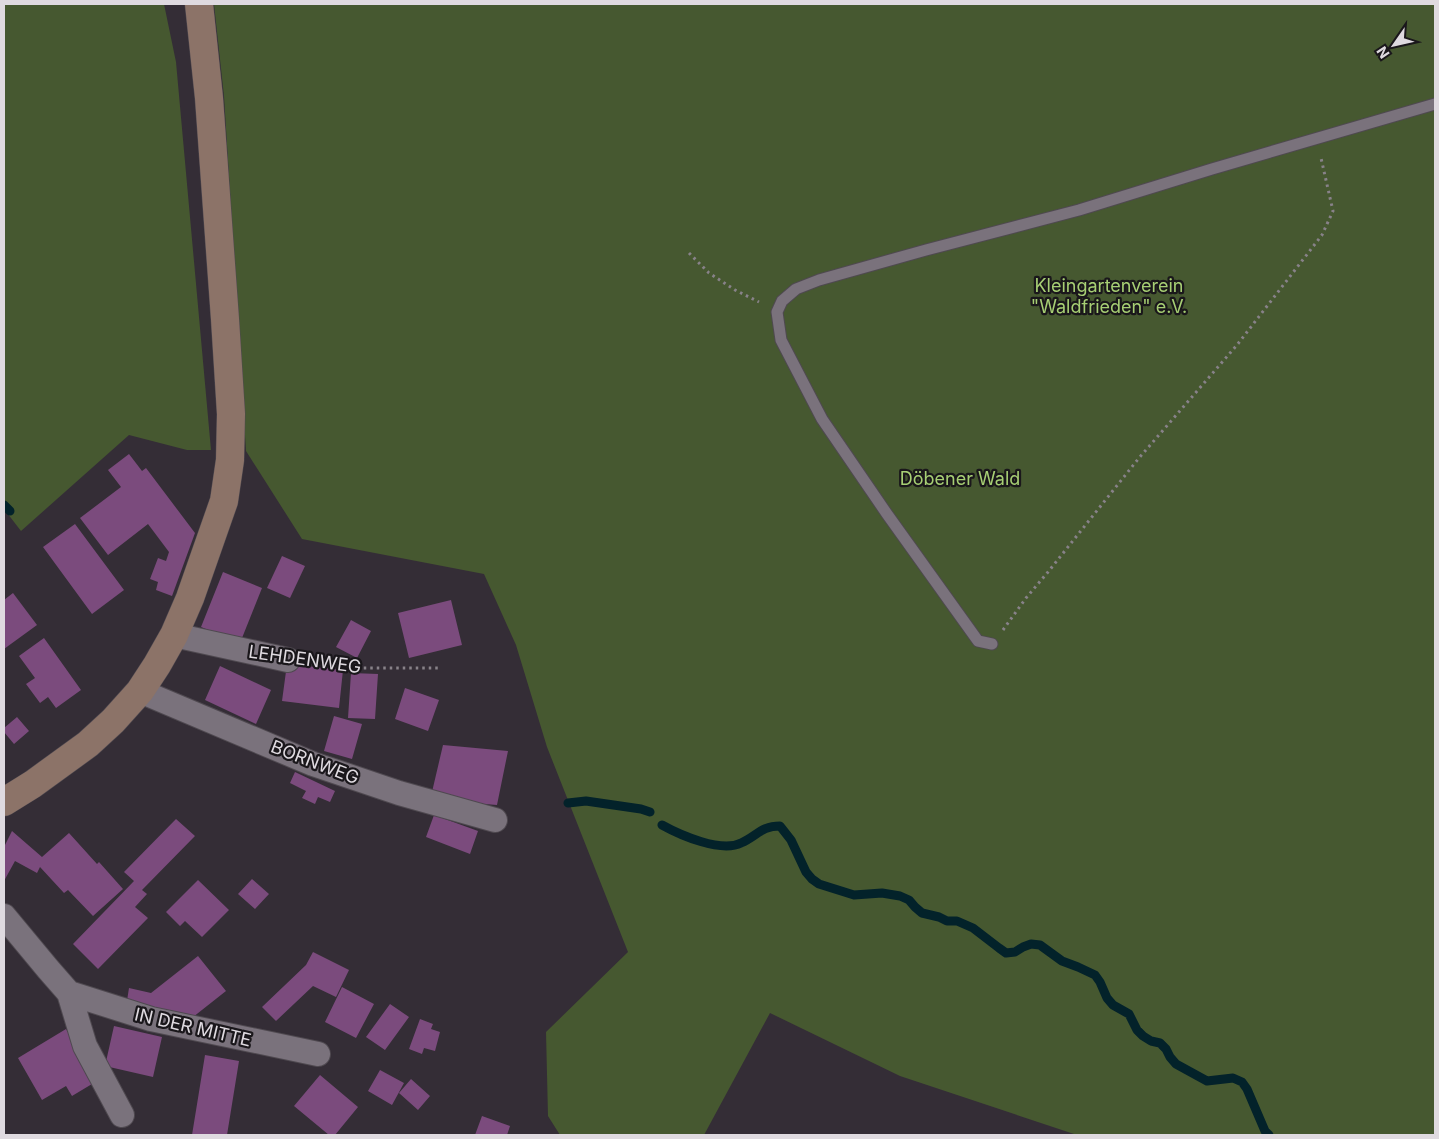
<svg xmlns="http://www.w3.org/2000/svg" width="1439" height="1139" viewBox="0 0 1439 1139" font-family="Inter,sans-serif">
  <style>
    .green { fill: #465830 }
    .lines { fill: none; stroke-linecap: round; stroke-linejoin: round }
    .stream { stroke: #03222a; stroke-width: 9 }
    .building { fill: #7b4b7d }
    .lane-casing { stroke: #4f4950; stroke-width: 13 }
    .street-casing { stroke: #4f4950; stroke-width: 26 }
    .secondary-casing { stroke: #4f4950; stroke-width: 29 }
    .path { stroke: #888289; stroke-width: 3; stroke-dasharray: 2.5 4; stroke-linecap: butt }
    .lane { stroke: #7a727c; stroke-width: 11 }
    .street { stroke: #7a727c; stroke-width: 24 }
    .secondary { stroke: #8c7368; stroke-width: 28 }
    .labels { text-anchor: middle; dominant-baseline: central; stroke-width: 4.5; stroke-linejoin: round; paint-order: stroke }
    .park-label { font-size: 18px; fill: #a7cf74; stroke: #1a171b }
    .street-label { font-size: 18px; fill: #dfdae0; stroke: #1a171b }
  </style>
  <rect width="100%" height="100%" fill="#342d36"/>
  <path class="green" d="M4,4h160l12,58 35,388h-24l-58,-15 -108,96 -17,-22z
    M214,4h1221v1131h-358l-177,-59 -130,-63 -66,122h-144l-12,-19 -2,-84 82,-80 -81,-205 -31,-102 -32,-71 -182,-35 -56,-88 -22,-355z"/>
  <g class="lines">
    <path class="stream" d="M4,505l6,6
      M568,803l18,-2 55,8 9,3
      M662,825c18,10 59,28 79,18 16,-7 20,-17 39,-17l11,14 15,32 6,7 7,5 35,11 28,-2 18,3 9,4 6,7 7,6 17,4 8,4h10l16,7 26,20 7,5 9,-1 8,-5 8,-3 9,1 22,16 16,6 17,8 5,7 7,16 6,7 16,9 8,16 6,6 8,5 9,2 6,6 4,8 6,7 31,17 26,-3 9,4 5,7 18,42 4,4"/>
  </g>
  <path class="building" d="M129,454l13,17 4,-3 49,65 -23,63 -16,-6 2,-8 -8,-3 8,-21 8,3 3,-9 -21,-28 -40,31 -28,-37 41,-31 -13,-17z
    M75,524l49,66 -32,24 -49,-67z
    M282,556l23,10 -15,32 -23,-10z
    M223,572l39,16 -22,55 -39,-16z
    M13,593l24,32 -33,24v-49z
    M451,600l11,45 -53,13 -11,-45z
    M351,620l20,11 -14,27 -21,-11z
    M44,638l37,52 -25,18 -8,-11 -8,6 -14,-19 9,-6 -16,-22z
    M287,664l56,6 -4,38 -57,-7z
    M220,666l51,24 -15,34 -51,-24z
    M351,673l27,1 -3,45 -27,-1z
    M405,688l34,12 -11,31 -33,-12z
    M334,716l28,8 -10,35 -28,-8z
    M17,717l12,14 -15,13 -10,-12v-4z
    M443,745l65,6 -11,54 -37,-3 -28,-10z
    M295,772l40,19 -5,11 -12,-5 -3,7 -13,-6 4,-7 -16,-8z
    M434,815l44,16 -8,23 -44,-17z
    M176,819l19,17 -53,54 5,4 -12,13 13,11 -50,51 -25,-25 61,-63 -10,-9z
    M12,831l30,26 27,-24 28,31 2,-2 24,27 -30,27 -25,-26 -4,3 -24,-26 -3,6 -22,-12 -11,20v-34z
    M252,879l17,15 -14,15 -17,-15z
    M198,880l31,30 -27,27 -17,-16 -5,5 -14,-14z
    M313,952l36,18 -13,27 -23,-11 -37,35 -14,-14 44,-42z
    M198,956l28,35 -38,30 -62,-14 3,-19 22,5z
    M342,987l32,17 -18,34 -31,-16z
    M390,1004l19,13 -24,33 -19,-13z
    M420,1019l13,5 -2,5 9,3 -5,19 -11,-3 -2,6 -13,-5z
    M114,1026l48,11 -9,40 -48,-11z
    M66,1029l31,52 -25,15 -6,-10 -24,14 -24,-42z
    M205,1055l34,6 -12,74h-35z
    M380,1070l24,13 -12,22 -24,-14z
    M320,1075l38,32 -23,28h-6l-35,-29z
    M411,1079l19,17 -12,14 -19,-17z
    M482,1116l28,10 -3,9h-32z"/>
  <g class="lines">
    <g class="lane-casing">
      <path id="lane" d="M992,644l-14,-3 -91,-127 -65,-95 -41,-79 -4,-28 5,-11 14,-12 23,-9 107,-30 153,-40 133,-41 223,-65"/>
    </g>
    <g class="street-casing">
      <path id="street" d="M174,635l114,25
        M140,691l173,73 86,29 96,27
        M4,916l44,53 21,24 82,26 167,35
        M69,993l16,53 37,69"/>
    </g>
    <g class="secondary-casing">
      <path id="secondary" d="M4,802l29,-18 55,-40 25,-23 27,-30 17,-26 17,-30 16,-37 34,-97 6,-41 1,-46 -6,-95 -16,-221 -10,-94"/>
    </g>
    <path class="path" d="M689,253l20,20 26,17 24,12
      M1003,630l23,-32 22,-26 91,-114 98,-113 85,-110 11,-24 -12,-53
      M312,663l50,5h77"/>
    <use href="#lane" class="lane"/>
    <use href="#street" class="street"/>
    <use href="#secondary" class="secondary"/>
  </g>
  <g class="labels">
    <g class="park-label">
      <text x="1109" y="285">Kleingartenverein<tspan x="1109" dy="21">"Waldfrieden" e.V.</tspan></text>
      <text x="960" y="478">Döbener Wald</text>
    </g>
    <g class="street-label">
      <text transform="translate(305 659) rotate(8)">LEHDENWEG</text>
      <text transform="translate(315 762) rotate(21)">BORNWEG</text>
      <text transform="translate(193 1027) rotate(13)">IN DER MITTE</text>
    </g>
  </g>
  <rect width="1439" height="1139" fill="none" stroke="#dfdae0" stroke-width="10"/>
  <g transform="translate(1394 45) rotate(236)" stroke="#1a171b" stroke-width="4" paint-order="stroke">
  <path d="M0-4L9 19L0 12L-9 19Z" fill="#dfdae0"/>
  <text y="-8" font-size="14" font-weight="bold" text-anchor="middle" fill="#dfdae0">N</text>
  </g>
</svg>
